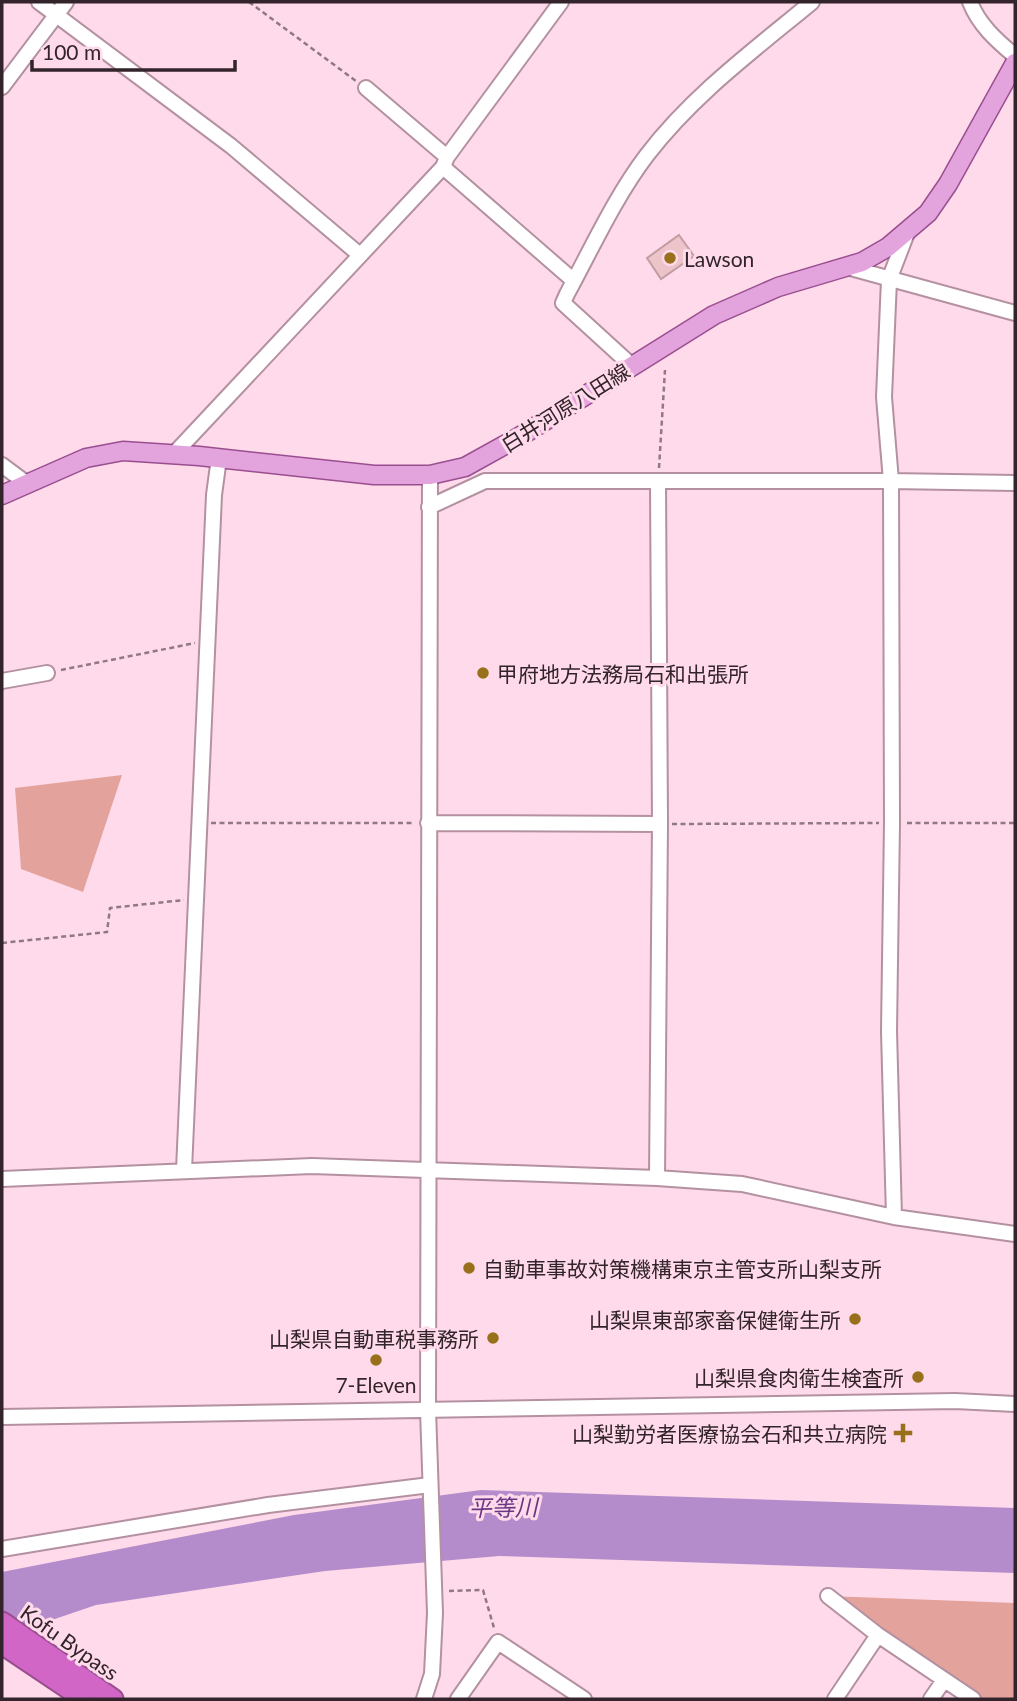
<svg xmlns="http://www.w3.org/2000/svg" width="1017" height="1701" viewBox="0 0 1017 1701" font-family="Lato,'Noto Sans JP',sans-serif">
  <style>
    .green { fill: #e3a39c }
    .water { fill: #b48ccb }
    .building { fill: #ecc4ca; stroke: #c39da3; stroke-width: 2 }
    .lines { fill: none; stroke-linecap: round; stroke-linejoin: round }
    .minor-casing { stroke: #b491a1; stroke-width: 18 }
    .major-casing { stroke: #994f8f; stroke-width: 21 }
    .highway-casing { stroke: #994f8f; stroke-width: 23 }
    .path { stroke: #917983; stroke-width: 2.5; stroke-dasharray: 5 3.5; stroke-linecap: butt }
    .minor { stroke: #fff; stroke-width: 14 }
    .major { stroke: #e3a3dd; stroke-width: 18 }
    .highway { stroke: #d166c6; stroke-width: 19 }
    .poi-dot { fill: #98701c; stroke: #ffdaea; stroke-width: 2.5 }
    .labels { text-anchor: middle; dominant-baseline: central; stroke-width: 6; stroke-linejoin: round; paint-order: stroke }
    .poi-label { font-size: 21px; fill: #32242a; stroke: #ffdaea; text-anchor: end }
    .street-label { font-size: 21px; fill: #32242a; stroke: #ffdaea }
    .water-label { font-size: 23px; font-style: italic; fill: #693783; stroke: #ffdaea }
  </style>
  <rect width="100%" height="100%" fill="#ffdaea"/>
  <path class="green" d="M122,775l-39,117 -62,-23 -6,-81z
    M828,1596l187,7v96h-42z"/>
  <path class="water" d="M481,1490l534,18v65l-516,-17 -174,15 -229,34 -94,32v-65l292,-57z"/>
  <path class="building" d="M679,235l15,21 -33,23 -14,-21z"/>
  <g class="lines">
    <g class="minor-casing">
      <path id="minor" d="M39,2l192,144 129,109
        M970,2c9,23 26,38 45,54
        M2,87l64,-85
        M366,88l81,69
        M443,167l131,114
        M847,267l168,46
        M631,365l-68,-62 4,-9c25,-46 48,-97 80,-139 46,-60 107,-105 165,-153
        M174,454l269,-287 4,-10 114,-155
        M2,465l24,18
        M429,507l56,-26h406l124,2
        M2,681l45,-8
        M428,823l232,1
        M184,1170l30,-675 5,-37
        M657,1178l3,-354 -2,-342
        M2,1179l310,-13 345,12 85,6 152,33 121,17
        M894,1217l-5,-186 3,-208 -1,-342 -7,-84 5,-117 18,-47
        M2,1417l953,-16 60,3
        M2,1549l266,-44 162,-20
        M828,1596l50,39 95,64
        M424,1699l8,-25 3,-61 -7,-203 2,-935
        M458,1699l40,-57 86,57
        M835,1699l43,-64
        M931,1699l13,-19"/>
    </g>
    <g class="major-casing">
      <path id="major" d="M2,495l84,-37 37,-7 76,5 175,19h56l35,-8 54,-30 195,-122 64,-28 84,-25 26,-15 40,-34 20,-29 67,-121"/>
    </g>
    <g class="highway-casing">
      <path id="highway" d="M2,1622l111,77
        M2,1644l82,55"/>
    </g>
    <path class="path" d="M249,2l107,79
      M659,468l6,-98
      M61,670l134,-27
      M211,823h204
      M907,823h108
      M672,824l207,-1
      M2,943l105,-11 3,-24 74,-8
      M449,1591l34,-1 11,38"/>
    <use href="#minor" class="minor"/>
    <use href="#major" class="major"/>
    <use href="#highway" class="highway"/>
  </g>
  <g class="poi-dot">
    <circle cx="670" cy="258" r="7"/>
    <circle cx="483" cy="673" r="7"/>
    <circle cx="469" cy="1268" r="7"/>
    <circle cx="855" cy="1319" r="7"/>
    <circle cx="493" cy="1338" r="7"/>
    <circle cx="376" cy="1360" r="7"/>
    <circle cx="918" cy="1377" r="7"/>
    <path d="M899.5 1422.5h7v7h7v7h-7v7h-7v-7h-7v-7h7z"/>
  </g>
  <g class="labels">
    <g class="poi-label">
      <text x="684" y="258" text-anchor="start">Lawson</text>
      <text x="497" y="673" text-anchor="start">甲府地方法務局石和出張所</text>
      <text x="483" y="1268" text-anchor="start">自動車事故対策機構東京主管支所山梨支所</text>
      <text x="841" y="1319">山梨県東部家畜保健衛生所</text>
      <text x="479" y="1338">山梨県自動車税事務所</text>
      <text x="904" y="1377">山梨県食肉衛生検査所</text>
      <text x="376" y="1384" text-anchor="middle">7-Eleven</text>
      <text x="887" y="1433">山梨勤労者医療協会石和共立病院</text>
    </g>
    <g class="street-label">
      <text transform="translate(565 407) rotate(-32)">白井河原八田線</text>
      <text transform="translate(70 1642) rotate(35)">Kofu Bypass</text>
    </g>
    <g class="water-label">
      <text transform="translate(503 1507) rotate(-1)">平等川</text>
    </g>
  </g>
  <rect width="1017" height="1701" fill="none" stroke="#32242a" stroke-width="7"/>
  <path d="M32 60v10h203v-10" fill="none" stroke="#32242a" stroke-width="3.5"/>
  <text x="42" y="60" font-size="21" fill="#32242a" stroke="#ffdaea" stroke-width="5" paint-order="stroke">100 m</text>
</svg>
